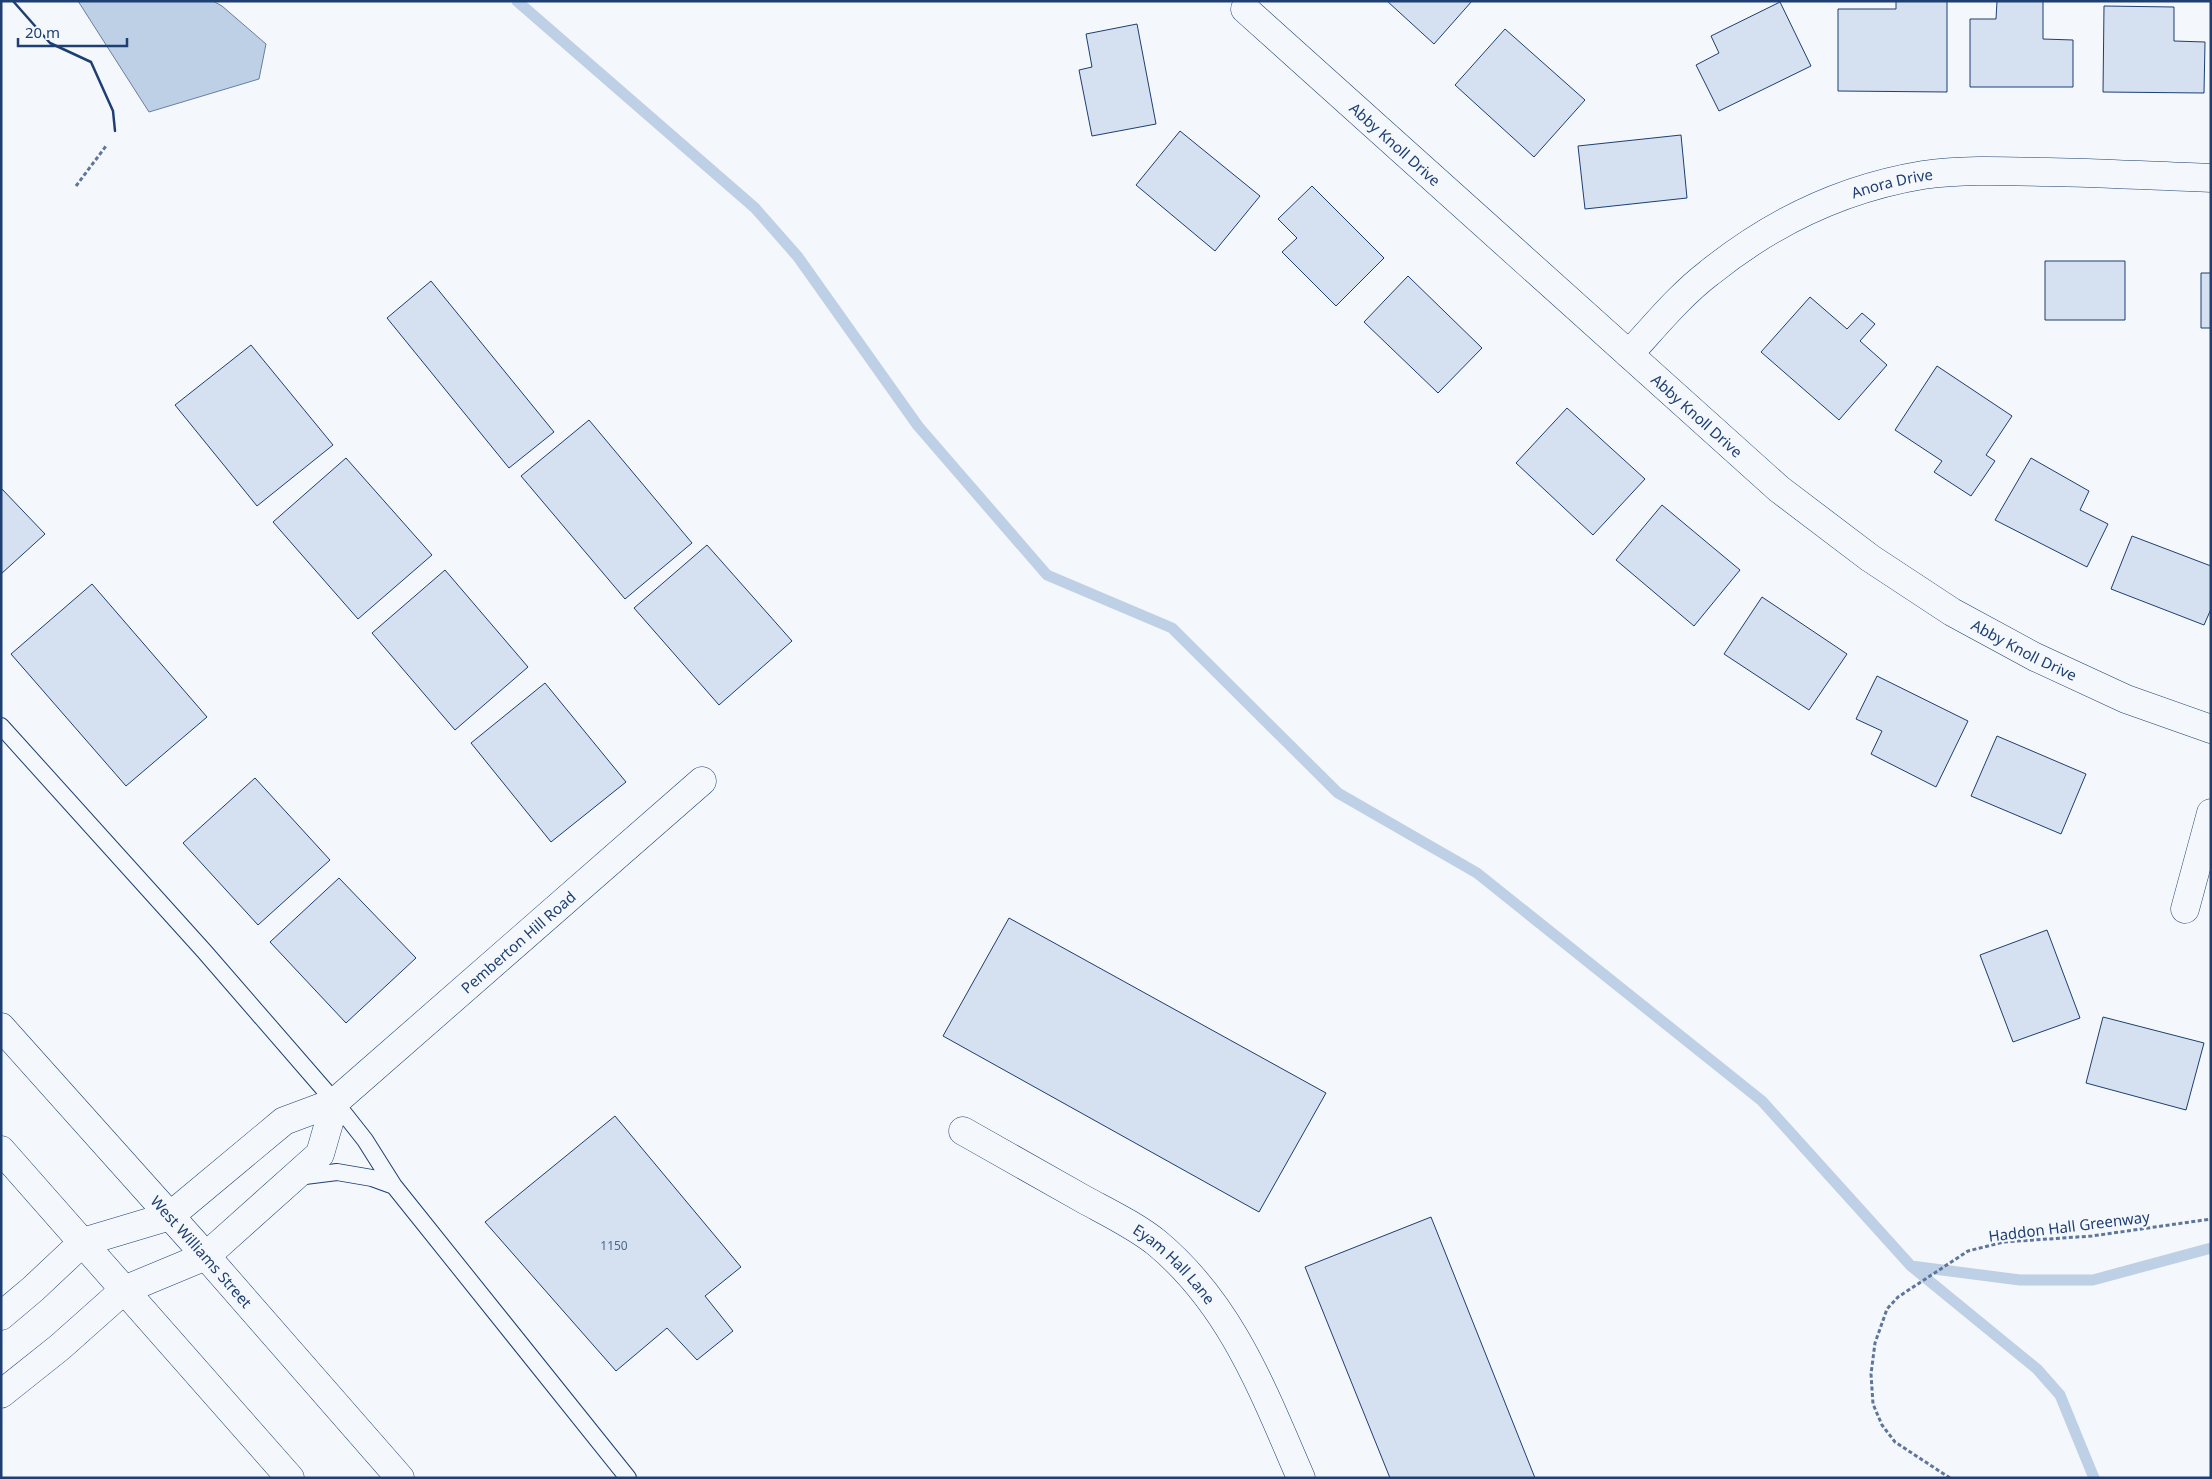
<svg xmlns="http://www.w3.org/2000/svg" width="2212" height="1479" viewBox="0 0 2212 1479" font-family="'Noto Sans',sans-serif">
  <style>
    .water { fill: #bed0e5; stroke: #687fa3 }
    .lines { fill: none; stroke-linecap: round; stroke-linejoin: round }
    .stream { stroke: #bed0e5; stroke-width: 11 }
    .building { fill: #d5e0f0; stroke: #1d3f73 }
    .service-casing { stroke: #1d3f73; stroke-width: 18 }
    .minor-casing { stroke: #1d3f73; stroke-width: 29 }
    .tertiary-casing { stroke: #1d3f73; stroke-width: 29 }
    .primary-casing { stroke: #1d3f73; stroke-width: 29 }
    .path { stroke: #5e769c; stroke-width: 3; stroke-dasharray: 4 2.5; stroke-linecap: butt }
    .service { stroke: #f4f7fb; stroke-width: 16 }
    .minor { stroke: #f4f7fb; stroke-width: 28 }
    .tertiary { stroke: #f4f7fb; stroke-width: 28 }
    .primary { stroke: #f4f7fb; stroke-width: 28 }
    .wall { stroke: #1d3f73; stroke-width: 2.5 }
    .labels { text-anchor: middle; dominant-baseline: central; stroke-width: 4; stroke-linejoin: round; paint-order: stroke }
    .number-label { font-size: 12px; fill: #4b6792 }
    .street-label { font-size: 15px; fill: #1d3f73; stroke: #f4f7fb }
  </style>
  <rect width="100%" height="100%" fill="#f4f7fb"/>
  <path class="water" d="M78,1h135l9,5 44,38 -7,35 -110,33z"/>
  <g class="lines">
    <path class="stream" d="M517,1l238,207 43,49 120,169 129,149 125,53 166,165 139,80 285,228 149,165 126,103 23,26 34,83
      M1911,1266l109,14h73l118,-32"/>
  </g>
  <path class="building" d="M1387,1h85l-38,43z
    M1896,1h51v91l-109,-1v-82h58z
    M1997,1h46v38l30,1v47h-103v-68h26z
    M1780,2l31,64 -92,45 -23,-46 23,-12 -8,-17z
    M2104,6l70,1v34l31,1 -1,51 -101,-1z
    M1137,24l19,100 -64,12 -13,-66 13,-3 -6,-33z
    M1505,29l80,71 -51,57 -79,-72z
    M1180,131l80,65 -45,55 -79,-66z
    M1681,135l6,63 -102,11 -7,-63z
    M1312,186l72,72 -48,48 -54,-54 15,-14 -19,-19z
    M2045,261h80v59h-80z
    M2201,273h10v55h-10z
    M1408,276l74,72 -44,45 -74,-71z
    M431,281l123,151 -45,36 -122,-150z
    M1810,297l37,32 15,-16 13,11 -15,17 27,24 -48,55 -78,-68z
    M251,345l82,100 -76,61 -82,-101z
    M1937,366l75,50 -26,39 9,6 -24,35 -37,-24 8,-11 -47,-31z
    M1567,408l78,71 -52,56 -77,-72z
    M589,420l103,123 -67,56 -104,-123z
    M346,458l86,97 -74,64 -85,-97z
    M2031,458l58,33 -9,19 28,14 -21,43 -92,-47z
    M1,488l44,46 -44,40z
    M1662,505l78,65 -46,56 -78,-66z
    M2132,536l79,30v43l-7,16 -93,-36z
    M707,545l85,96 -73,64 -85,-97z
    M445,570l83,97 -73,63 -83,-97z
    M92,584l115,133 -81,69 -115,-132z
    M1762,597l85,57 -38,56 -85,-56z
    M1877,676l91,45 -32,66 -65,-33 11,-23 -26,-12z
    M545,683l81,99 -75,60 -80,-99z
    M1997,736l89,38 -25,60 -90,-38z
    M255,778l75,82 -72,65 -75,-82z
    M339,878l77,80 -70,65 -76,-81z
    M1009,918l317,175 -67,119 -316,-176z
    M2047,930l33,88 -67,24 -33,-87z
    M2103,1017l101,26 -18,67 -100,-27z
    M615,1116l126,151 -36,29 28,35 -36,29 -30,-32 -51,43 -131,-149z
    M1431,1217l104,261h-145l-85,-211z"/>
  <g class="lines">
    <g class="service-casing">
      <path id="service" d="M1,726l203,225 131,151 30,38 29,46 -22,-8 -35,-6 -40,5
        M394,1186l234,292"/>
    </g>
    <g class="minor-casing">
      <g id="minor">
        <path id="s1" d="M1245,9l534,480 91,69 82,54 83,45 91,42 85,30"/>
        <path id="s2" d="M1629,354c26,-28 50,-58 80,-81 62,-50 135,-85 214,-98 42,-6 83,-4 125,-3 54,1 109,4 163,6"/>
        <path d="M2185,909l26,-96"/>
        <path id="s3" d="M963,1131c41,23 82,46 122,69 24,13 51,26 72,43 75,63 106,148 144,235"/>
        <path id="s4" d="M170,1216l114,-95 51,-19 367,-321"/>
        <path d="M206,1256l114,-102 15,-52"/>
      </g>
    </g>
    <g class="tertiary-casing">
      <path id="tertiary" d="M1,1316l32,-27 50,-47 87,-26
        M1,1394l59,-47 64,-57 82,-34"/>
    </g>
    <g class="primary-casing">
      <g id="primary">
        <path id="s5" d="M1,1027l205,229 194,222"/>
        <path d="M1,1150l289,328"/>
      </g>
    </g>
    <path class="path" d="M76,186l30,-40
      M1950,1478l-55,-36 -13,-17 -9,-21 -2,-30 4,-31 12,-34 11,-12 70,-46 36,-9 88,-6 119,-17"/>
    <use href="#service" class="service"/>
    <use href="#minor" class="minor"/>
    <use href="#tertiary" class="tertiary"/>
    <use href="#primary" class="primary"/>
    <path class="wall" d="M13,1l37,42 41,19 22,49 2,20"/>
  </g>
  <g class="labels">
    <g class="number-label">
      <text x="614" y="1245">1150</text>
    </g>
    <g class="street-label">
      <text stroke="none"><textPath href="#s1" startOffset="202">Abby Knoll Drive</textPath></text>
      <text stroke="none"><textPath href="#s2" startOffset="320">Anora Drive</textPath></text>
      <text stroke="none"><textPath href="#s1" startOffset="608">Abby Knoll Drive</textPath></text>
      <text stroke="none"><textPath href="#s1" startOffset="1012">Abby Knoll Drive</textPath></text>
      <text stroke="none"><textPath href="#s4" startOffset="446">Pemberton Hill Road</textPath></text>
      <text transform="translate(2069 1226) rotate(-7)">Haddon Hall Greenway</text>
      <text stroke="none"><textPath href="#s5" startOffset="301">West Williams Street</textPath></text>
      <text stroke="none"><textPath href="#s3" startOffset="251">Eyam Hall Lane</textPath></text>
    </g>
  </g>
  <rect width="2212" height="1479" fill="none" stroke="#1d3f73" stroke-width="5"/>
  <path d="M18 38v8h109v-8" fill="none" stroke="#1d3f73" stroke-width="2.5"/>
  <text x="25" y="38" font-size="15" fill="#1d3f73" stroke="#f4f7fb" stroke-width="4" paint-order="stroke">20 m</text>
</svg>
